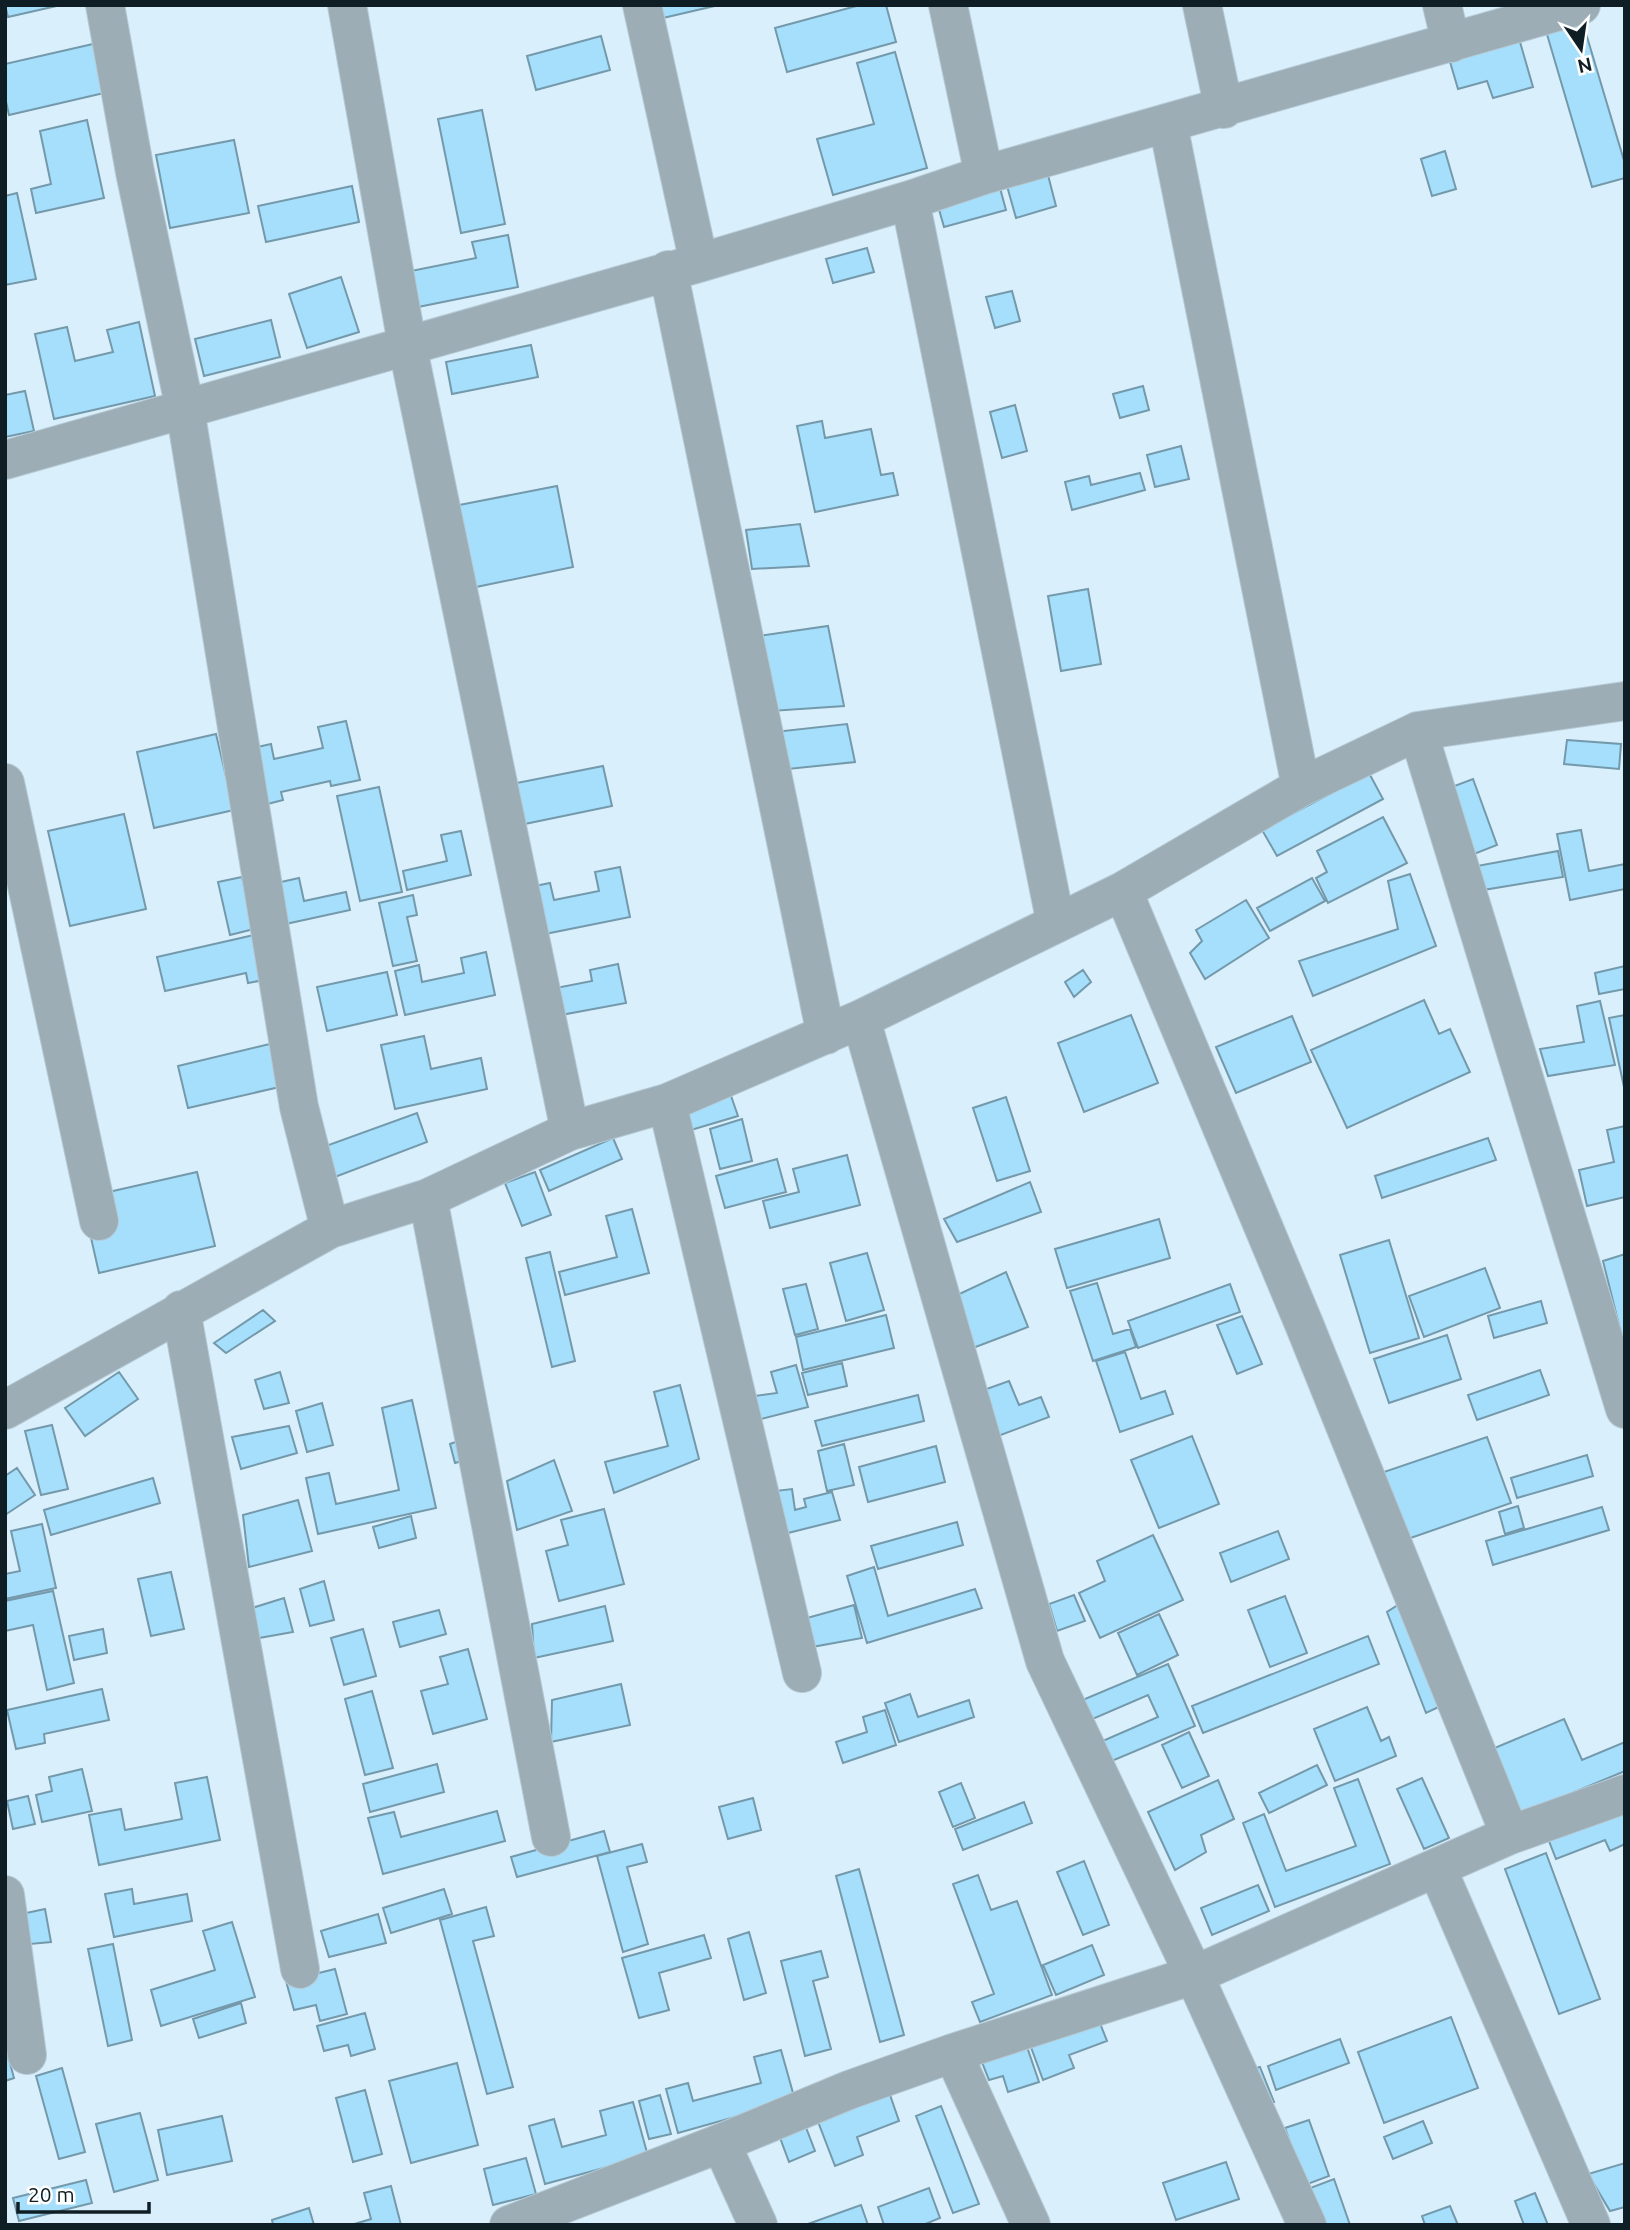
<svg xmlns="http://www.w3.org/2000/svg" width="1630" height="2230" viewBox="0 0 1630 2230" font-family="Ubuntu,sans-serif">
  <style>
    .building { fill: #a5dffc; stroke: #7499ab; stroke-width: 2 }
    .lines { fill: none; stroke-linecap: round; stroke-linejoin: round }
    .minor-casing { stroke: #b5cad5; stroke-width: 40 }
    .minor { stroke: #9dadb6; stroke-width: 38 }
  </style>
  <rect width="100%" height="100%" fill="#d9f0fc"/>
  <path class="building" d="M5,5h56l-53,12z
    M646,5h73l-69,16z
    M860,5h26l10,37 -109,30 -12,-44z
    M1582,20l43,144v14l-33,9 -46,-156z
    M1518,35l15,52 -40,11 -6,-17 -29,8 -10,-34z
    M601,36l9,34 -74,20 -9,-34z
    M93,44l11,49 -95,22 -4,-18v-33z
    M895,52l32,116 -94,27 -16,-56 57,-15 -17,-61z
    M482,110l23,114 -44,9 -23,-114z
    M87,120l17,78 -68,15 -5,-24 20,-5 -11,-53z
    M234,140l15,73 -79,15 -14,-73z
    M1445,151l11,38 -24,7 -11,-37z
    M1048,175l8,31 -40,12 -9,-32z
    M352,186l7,36 -93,20 -8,-36z
    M1000,188l6,22 -62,17 -6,-21z
    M17,193l19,86 -31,6v-89z
    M508,235l10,52 -105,21 -7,-36 70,-14 -4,-16z
    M867,248l7,24 -41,11 -7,-24z
    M341,277l18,55 -52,16 -18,-54z
    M1012,291l8,30 -25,7 -9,-31z
    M271,320l9,37 -76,19 -9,-37z
    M139,322l16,74 -101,23 -19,-85 32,-7 8,34 38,-9 -6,-22z
    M531,345l7,32 -86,17 -6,-32z
    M1143,386l6,24 -29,8 -7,-24z
    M25,391l9,40 -29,6v-42z
    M1015,405l12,46 -25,7 -12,-46z
    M822,421l3,17 46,-9 10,46 12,-2 5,22 -83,17 -18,-86z
    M1181,446l8,33 -34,8 -8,-32z
    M1140,473l5,17 -73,20 -7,-28 24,-6 2,9z
    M557,486l16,81 -97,20 -17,-82z
    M800,524l9,42 -57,3 -6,-39z
    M1088,589l13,75 -40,7 -13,-75z
    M828,626l16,80 -73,5 -12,-75z
    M346,721l14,59 -29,6 -1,-5 -49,11 2,8 -23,6 -12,-57 23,-5 3,15 49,-11 -5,-21z
    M847,724l8,38 -67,7 -14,-37z
    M216,734l18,76 -80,18 -17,-76z
    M1567,740l54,4 -2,25 -55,-5z
    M603,766l9,40 -97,20 -8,-41z
    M1369,773l14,26 -106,57 -15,-26z
    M1473,779l24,66 -23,9 -25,-66z
    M379,787l23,105 -42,9 -23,-105z
    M124,814l22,95 -76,17 -22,-95z
    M1383,817l24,46 -79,40 -12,-25 11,-6 -10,-21z
    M1581,830l8,41 36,-7v25l-55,11 -13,-66z
    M461,831l10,44 -64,15 -4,-19 44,-10 -6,-26z
    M1558,851l5,26 -80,13 -6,-24z
    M620,867l10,50 -95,19 -10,-48 25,-5 4,17 45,-9 -4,-19z
    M1410,874l26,72 -123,50 -14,-35 99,-32 -10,-48z
    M242,877l12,52 -24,6 -12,-53z
    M299,878l5,23 42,-9 4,18 -69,15 -9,-41z
    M1312,878l13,23 -55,30 -13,-23z
    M413,895l4,20 -10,2 10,44 -24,5 -14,-63z
    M1246,900l23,38 -64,41 -15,-26 12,-12 -6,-11z
    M254,935l10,45 -16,3 -2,-10 -81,18 -8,-34z
    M486,952l9,43 -90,20 -10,-44 24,-6 3,17 42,-9 -3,-15z
    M618,964l8,39 -65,12 -5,-27 36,-7 -2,-11z
    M1625,966v23l-26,5 -4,-21z
    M1083,970l8,12 -17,15 -9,-15z
    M387,972l10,43 -70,16 -10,-44z
    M1424,1000l15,34 11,-5 20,43 -123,56 -36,-78z
    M1600,1001l15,64 -67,11 -8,-27 44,-7 -7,-36z
    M1131,1015l27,68 -74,29 -26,-69z
    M1625,1015v72h-1l-15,-69z
    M1292,1016l19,46 -75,31 -20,-46z
    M424,1036l7,33 50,-11 6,31 -92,20 -14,-64z
    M274,1043l10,43 -96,22 -10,-42z
    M729,1090l9,26 -47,14 -5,-19z
    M1006,1097l24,74 -33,10 -24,-73z
    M417,1113l10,29 -92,35 -12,-30z
    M742,1119l10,42 -32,8 -10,-40z
    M1625,1126v71l-38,9 -8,-36 35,-8 -7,-32z
    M613,1138l9,21 -73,32 -9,-21z
    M1488,1138l8,22 -114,38 -7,-22z
    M847,1155l13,50 -90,23 -7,-27 36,-9 -6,-23z
    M777,1159l9,33 -61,16 -9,-32z
    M197,1172l18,74 -116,27 -17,-75z
    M535,1172l16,43 -29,11 -17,-43z
    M1030,1182l11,30 -84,30 -13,-23z
    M632,1209l17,64 -84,22 -6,-23 58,-15 -11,-41z
    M1159,1219l11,39 -103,30 -12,-39z
    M1389,1240l30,98 -49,15 -30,-98z
    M550,1252l25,109 -23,6 -26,-109z
    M867,1253l17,57 -38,11 -16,-58z
    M1625,1254v91h-1l-21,-84z
    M1485,1268l15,40 -76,29 -15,-41z
    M1006,1272l22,55 -55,21 -18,-52z
    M1097,1283l16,51 17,-5 6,18 -43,14 -23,-70z
    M806,1284l12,45 -23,6 -12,-46z
    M1230,1284l10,28 -102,36 -10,-27z
    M1541,1301l6,22 -53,15 -6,-22z
    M263,1310l12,11 -49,32 -12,-10z
    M886,1315l8,33 -91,22 -7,-33z
    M1242,1316l20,48 -25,10 -20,-49z
    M1447,1335l14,44 -72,24 -15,-44z
    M1125,1352l16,47 24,-8 8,23 -53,18 -24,-71z
    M842,1363l5,23 -39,9 -6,-22z
    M796,1365l12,42 -51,13 -3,-24 23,-3 -6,-21z
    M1540,1370l9,25 -72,25 -9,-25z
    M119,1372l19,27 -53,37 -20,-28z
    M280,1372l9,31 -25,6 -9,-29z
    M1009,1381l10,24 22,-8 8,20 -51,19 -20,-44z
    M680,1385l19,74 -85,34 -9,-31 63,-16 -14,-54z
    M918,1395l6,26 -102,25 -7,-25z
    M412,1400l24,108 -118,26 -12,-56 23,-5 7,31 63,-14 -17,-82z
    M322,1403l11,42 -26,7 -11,-41z
    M52,1425l16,64 -27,6 -16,-64z
    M289,1426l8,27 -56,16 -9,-32z
    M1192,1436l27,68 -60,24 -28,-68z
    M1487,1437l24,66 -109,38 -27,-66z
    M461,1440l5,20 -11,3 -5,-19z
    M844,1444l10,41 -27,6 -9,-40z
    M936,1446l9,36 -77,20 -9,-35z
    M1587,1455l6,21 -76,22 -6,-20z
    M554,1460l18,51 -55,19 -10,-49z
    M17,1468l18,27 -30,20v-39z
    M153,1478l7,25 -109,32 -7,-25z
    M792,1489l3,21 11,-3 -2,-8 28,-7 8,28 -56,14 -9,-43z
    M298,1500l14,51 -63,16 -6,-52z
    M1518,1506l6,22 -19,6 -6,-22z
    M1602,1507l7,23 -116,35 -7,-24z
    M604,1509l20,75 -65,17 -13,-50 22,-6 -7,-25z
    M411,1516l5,22 -37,10 -6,-21z
    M957,1522l6,23 -85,24 -7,-23z
    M42,1524l14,64 -51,11v-25l15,-3 -9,-40z
    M1278,1531l11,28 -58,23 -11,-29z
    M1153,1535l30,65 -83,38 -21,-45 26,-12 -8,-20z
    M874,1567l14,49 87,-27 7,19 -115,35 -20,-67z
    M171,1572l13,57 -33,7 -13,-57z
    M324,1581l10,39 -24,6 -10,-37z
    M53,1591l21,92 -27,7 -14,-65 -28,6v-30z
    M1074,1595l11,26 -28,10 -8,-27z
    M1285,1596l22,57 -37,14 -22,-57z
    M284,1598l9,34 -34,6 -7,-30z
    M1401,1603l42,102 -17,8 -39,-101z
    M854,1605l8,33 -50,9 -5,-29z
    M605,1606l8,35 -79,17 -2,-34z
    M439,1610l7,24 -46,13 -7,-25z
    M1159,1614l19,41 -41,20 -19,-42z
    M103,1629l4,24 -33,7 -5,-24z
    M363,1629l13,47 -32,9 -13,-47z
    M1368,1636l11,28 -176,69 -11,-27z
    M468,1649l19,70 -54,15 -12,-43 27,-7 -8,-27z
    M1168,1664l27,62 -88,37 -9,-20 60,-26 -10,-22 -67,29 -8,-20z
    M621,1684l9,41 -79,17 1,-42z
    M102,1689l7,31 -65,14 1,9 -29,6 -9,-39z
    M372,1691l21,77 -28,7 -20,-76z
    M910,1694l8,23 51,-17 5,17 -75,25 -14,-39z
    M1367,1707l14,34 8,-4 7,19 -61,25 -21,-52z
    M885,1710l11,35 -53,18 -7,-21 31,-10 -4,-15z
    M1564,1719l18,41 43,-18v29l-113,47 -27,-66z
    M1189,1732l20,44 -27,12 -20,-43z
    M437,1764l7,28 -74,20 -7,-28z
    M1317,1765l10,20 -58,28 -10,-20z
    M82,1769l10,42 -50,11 -6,-27 16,-4 -3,-14z
    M207,1777l13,63 -121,25 -10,-50 32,-6 4,21 57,-11 -7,-36z
    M1422,1778l27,60 -25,11 -27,-60z
    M1358,1779l32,85 -115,43 -32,-84 21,-9 22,57 70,-25 -22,-58z
    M1218,1780l16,39 -33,16 5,17 -31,18 -27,-58z
    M961,1783l14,35 -22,9 -14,-35z
    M28,1796l7,28 -22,5 -6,-28z
    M753,1798l8,32 -33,9 -9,-32z
    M1024,1802l8,21 -69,27 -8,-21z
    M1625,1804v40l-15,7 -5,-11 -49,19 -9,-23z
    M497,1811l8,30 -122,33 -15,-56 26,-6 7,25z
    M604,1831l6,21 -93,25 -6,-20z
    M642,1844l5,18 -20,5 21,77 -25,8 -26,-96z
    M1546,1853l54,146 -41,15 -54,-145z
    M1084,1861l25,64 -26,10 -26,-63z
    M859,1869l45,166 -24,7 -44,-166z
    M978,1875l13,35 26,-9 35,94 -72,27 -8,-20 22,-8 -41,-110z
    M1258,1885l11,26 -57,24 -11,-27z
    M132,1889l2,15 53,-10 5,27 -78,16 -9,-43z
    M444,1889l8,25 -61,19 -8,-25z
    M486,1907l8,29 -21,5 40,146 -26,7 -47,-174z
    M45,1909l6,33 -21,2 -4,-31z
    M378,1914l8,29 -57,14 -8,-26z
    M232,1922l23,75 -94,29 -10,-36 64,-20 -12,-39z
    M749,1932l17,61 -22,7 -16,-61z
    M704,1935l7,23 -52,15 10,37 -30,8 -17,-60z
    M113,1944l19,96 -24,6 -20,-97z
    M1092,1945l12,30 -48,20 -13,-30z
    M821,1951l7,26 -15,4 18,68 -26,7 -24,-95z
    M335,1969l12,45 -27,7 -4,-16 -22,5 -8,-29z
    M241,2003l5,20 -47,15 -6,-19z
    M365,2013l10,36 -24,7 -3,-11 -24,6 -7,-25z
    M1096,2013l11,28 -38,14 5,13 -31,12 -15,-41z
    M1451,2017l27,71 -94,35 -26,-71z
    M1340,2039l9,24 -73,27 -8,-24z
    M1025,2041l14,41 -31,10 -5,-16 -14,4 -9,-23z
    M5,2045l9,33 -9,3z
    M781,2050l14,50 -117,33 -12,-44 22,-6 5,18 68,-18 -7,-26z
    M457,2063l21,82 -67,18 -22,-82z
    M1260,2067l14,35 -10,2 -15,-34z
    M62,2068l23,84 -26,7 -23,-83z
    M365,2090l17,64 -29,8 -17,-64z
    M889,2092l10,29 -42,16 6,18 -28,11 -18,-47z
    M660,2095l11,39 -22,5 -10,-38z
    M633,2102l15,54 -103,28 -16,-58 25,-7 8,28 44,-12 -6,-24z
    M941,2106l38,98 -26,9 -37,-97z
    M140,2113l18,67 -44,12 -18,-68z
    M222,2116l10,45 -65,14 -9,-45z
    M1309,2120l20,56 -24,9 -20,-57z
    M1423,2121l9,22 -39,16 -9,-22z
    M805,2125l10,26 -26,11 -10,-27z
    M526,2158l10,36 -43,11 -9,-36z
    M1226,2162l13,37 -63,21 -13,-37z
    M1625,2163v44l-15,4 -22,-37z
    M1334,2179l16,46h-32l-13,-35z
    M86,2180l6,23 -73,18 -6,-23z
    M391,2186l10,39h-50l20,-6 -7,-26z
    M929,2188l11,30 -17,7h-39l-6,-18z
    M1535,2193l13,32h-24l-9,-24z
    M861,2205l7,20h-63z
    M1450,2206l8,19h-33l-3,-9z
    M309,2208l5,17h-41l-1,-5z"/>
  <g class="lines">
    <g class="minor-casing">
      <path id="minor" d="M105,5l30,167 50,237 114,698 31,122
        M347,5l60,339 163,787
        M642,5l57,258
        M948,5l36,170
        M1202,5l22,104
        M1442,5l9,38
        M1168,124l133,663
        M910,200l146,724
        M668,270l158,765
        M5,460l694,-197 211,-63 74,-25 597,-170
        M1418,731l207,678
        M5,783l94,438
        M1123,891l181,433 206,511
        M861,1019l184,642 149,314 113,250
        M667,1103l135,570
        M428,1198l123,639
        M181,1310l119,659
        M5,1410l325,-181 98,-31 142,-67 97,-28 194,-84 262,-128 178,-104 117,-56 207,-30
        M1437,1868l154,357
        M5,1895l22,160
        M953,2053l78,172
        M721,2143l37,82
        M509,2225l212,-82 128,-53 104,-37 241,-78 316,-140 115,-41"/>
    </g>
    <use href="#minor" class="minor"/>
  </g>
  <rect width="1630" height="2230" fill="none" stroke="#0f1e25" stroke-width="14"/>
  <g transform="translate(1581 49) rotate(167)" stroke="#ffffff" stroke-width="5" paint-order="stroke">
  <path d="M0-5L12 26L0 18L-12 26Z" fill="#0f1e25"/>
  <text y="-10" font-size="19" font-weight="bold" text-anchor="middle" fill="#0f1e25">N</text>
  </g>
  <path d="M18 2202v10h131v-10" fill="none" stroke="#0f1e25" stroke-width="3.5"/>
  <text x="28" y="2202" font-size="21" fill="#0f1e25" stroke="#ffffff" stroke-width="5" paint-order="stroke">20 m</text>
</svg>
